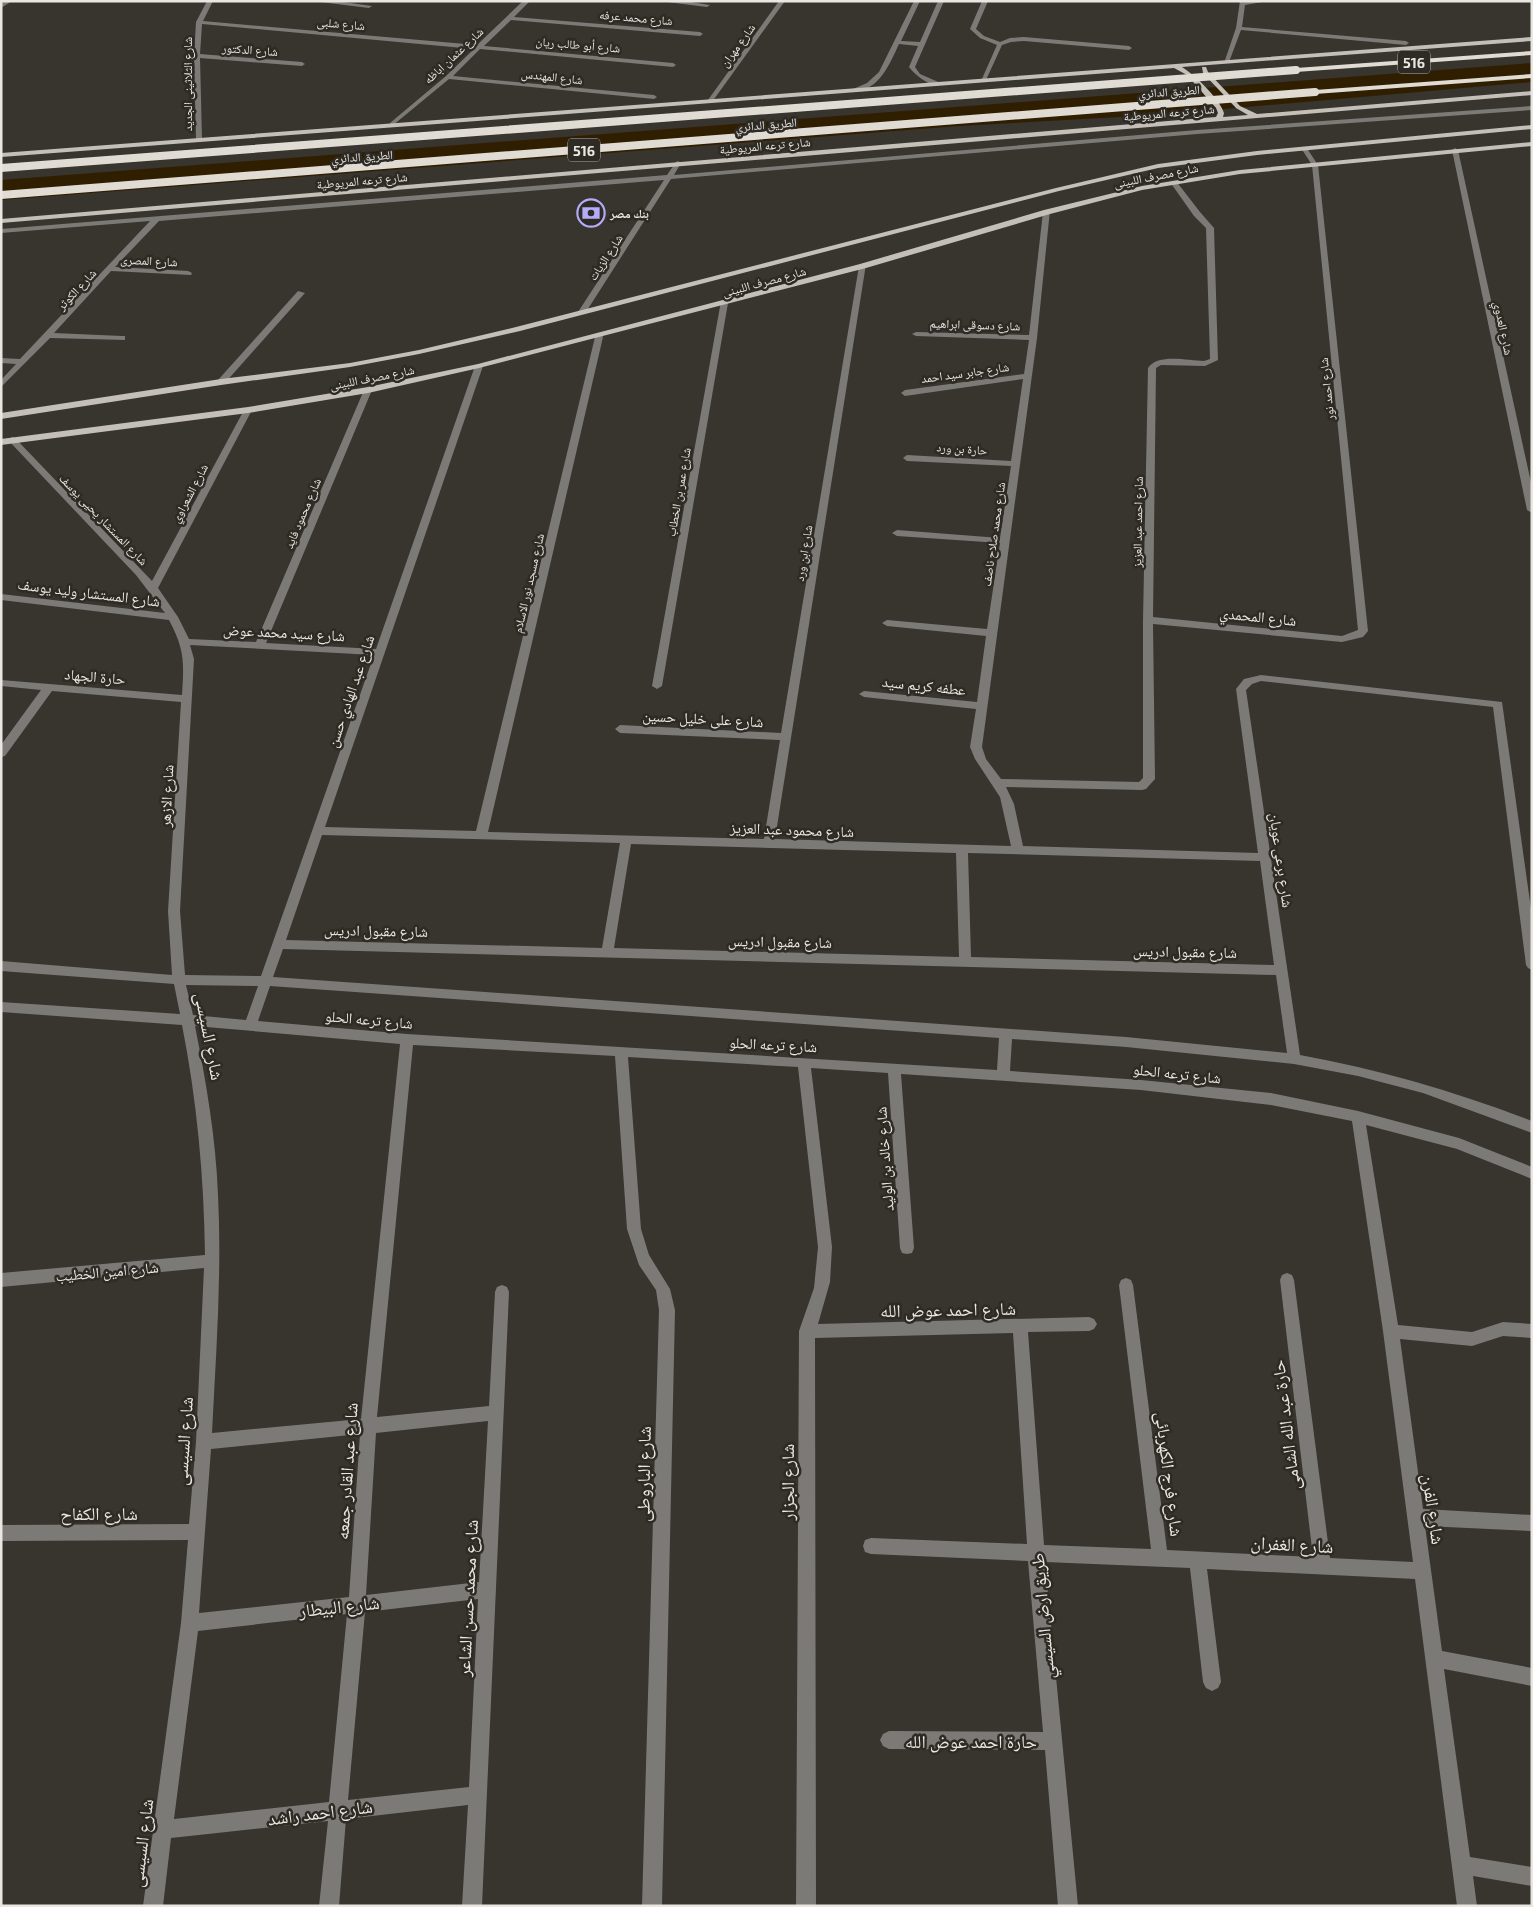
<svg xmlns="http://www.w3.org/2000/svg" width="1533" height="1907" viewBox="0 0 1533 1907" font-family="'Exo 2','Noto Naskh Arabic',sans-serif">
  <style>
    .water { fill: #301e00 }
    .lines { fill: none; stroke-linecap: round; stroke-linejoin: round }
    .minor { fill: #7c7a77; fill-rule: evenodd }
    .major { fill: #c4bfb9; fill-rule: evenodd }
    .highway { fill: #e0dbd3; fill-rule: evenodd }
    .highway-bridge { stroke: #e0dbd3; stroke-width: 8 }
    .labels { text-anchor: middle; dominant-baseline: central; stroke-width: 5; stroke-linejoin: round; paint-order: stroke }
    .far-street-label { font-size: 12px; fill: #eae7e3; stroke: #2e2a24 }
    .far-poi-label { font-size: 12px; font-weight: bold; fill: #eae7e3; stroke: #2e2a24; text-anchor: start }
    .shield { fill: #2e2a24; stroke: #b2aeaa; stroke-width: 1 }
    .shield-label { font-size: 14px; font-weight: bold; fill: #eae7e3 }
    .street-label { font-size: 15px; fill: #eae7e3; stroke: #2e2a24 }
    .near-street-label { font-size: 18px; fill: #eae7e3; stroke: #2e2a24 }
  </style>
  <rect width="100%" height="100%" fill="#38342e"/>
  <path class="water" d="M1532,63v19l-376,33 -197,11 -958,74v-20z"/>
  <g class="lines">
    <path class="minor" d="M5,1h7l-11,7v-5z
      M207,1h6l-10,20 274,24 46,-44h7l-16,16 186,15 3,2 -3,2 -189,-16 -27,26 189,17 3,2 -3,2 -193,-18 -27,27 201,19 3,2 -3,2 -205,-20 -57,47 -2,-1v-2l56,-47 28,-27 -272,-25 -2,30 102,8 3,2 -3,2 -102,-8 2,81 -3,2 -3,-2 -2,-83 2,-34z
      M312,1h24l36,5 -3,2z
      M659,1h25l26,4 -3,2z
      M779,1h6l-73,101h-4v-2z
      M914,1h6l-19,40 19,1 18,-41h6l-29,66 5,7 23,10c-10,6 -28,-9 -34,-17l9,-21 -19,-2c-9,19 -20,48 -46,47v-2l14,-6 12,-11z
      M982,1h6l-12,28 8,7 16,6 10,-4 14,-1 105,9 3,2 -3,2 -105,-9 -13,1 -9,3 -16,35 -5,1 16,-36 -17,-7 -10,-9z
      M1240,1h28l-23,4 -3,22 164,14 3,2 -3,2 -165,-15 -12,32 -5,1 12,-35z
      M1532,106v4l-335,24 -526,45 -85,133 -4,2 -4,-2 86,-132 -505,41 -44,46 73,4 4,2 -1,2 -80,-4 -57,62 68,3h3v4l-75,-2 -49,49v-7l15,-16 -15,-1v-5l19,1 130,-138 -149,12v-4l666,-54 9,-13 2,-1 3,2 -7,12 523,-45z
      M1302,147h4l12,18 50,466 -5,6 -21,5 -189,-18 2,155 -9,10 -4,1 -136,-3 8,17 9,42 235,7 -22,-164 8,-10 17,-4 241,27 30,214v54l-4,-2 -2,-3 -33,-258 -232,-26 -9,3 -6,6 54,365c81,15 154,36 232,66v12l-109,-40 -65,-17 -64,-12 -168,-17 -114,-8 -2,32 131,9 130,13 87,18 101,27 73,29v12l-75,-30 -91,-24 32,200 74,7 31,-10 29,2v14l-29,-2 -31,10 -72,-7 23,170 109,6v16l-107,-5 17,125 90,17v18l-88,-17 26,188 62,10v19l-59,-10 4,30h-20l-42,-327 -208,-10 14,113 -3,6 -6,3 -6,-3 -3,-6 -13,-114 -145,-6 33,344h-20l-13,-156 -156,-1 -6,-3 -3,-6 3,-6 6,-3 154,1 -15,-171 -157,-7 -6,-2 -2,-6 2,-6 6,-2 156,6 -14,-211 -198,5 1,568h-20l3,-575 15,-43 4,-41 -20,-180 -170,-10 13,172 8,26 21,34 5,21 -13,596h-20l17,-596 -3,-20 -17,-25 -12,-36 -12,-173 -202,-11 -36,372 112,-11 6,-114 2,-5 5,-2 5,2 2,5 -27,614h-20l6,-101 -122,14 -7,87h-20l9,-85 -157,17 -8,68h-20l38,-283 7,-83 -187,1v-16l188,-1 7,-82 8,-174 -203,19v-14l204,-18c-1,-78 -8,-154 -23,-230l-181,-13v-10l179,12 -6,-30 -173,-13v-10l171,14 -4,-64 13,-209 -129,-11 -47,65 -4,1v-12l40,-55 -40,-4v-6l181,15c2,-32 3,-45 -13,-75l-168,-20v-6l164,19 -29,-38 -128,-135 4,-3 3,1 137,143 92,-171 7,-2 1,2 -94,178 20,29 11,22 67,3 108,-252 7,-2 1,2 -106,253 110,6 99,-283 7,-2 1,2 -158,461 151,4 119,-494 7,-2 1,2 -115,495 276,7 16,-99 -160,-7 -5,-4 5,-4 161,8 78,-467 7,-2 -91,575 236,7 -11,-49 -25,-38 -5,-12 6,-38 -112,-12 -5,-3 5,-3 113,11 9,-66 -99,-10 -5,-3 5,-3 100,9 13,-86 -103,-7 -5,-3 5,-3 103,8 11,-72 -104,-5 -4,-3 4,-3 104,6 12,-82 -118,17 -4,-3 4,-3 119,-16 5,-34 -113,-4 -4,-2 4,-2 113,3 14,-123 7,-2 -13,128 -55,409 4,12 15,20 138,3 4,-4v-158l5,-252c10,-15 40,-7 56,-7l6,-2 -4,-131 -12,-12 -24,-34 2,-1h4l24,31 14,16 4,132 -13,6 -44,-1 -5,3 -3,249 189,19 16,-6 -46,-465 -11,-17zM190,645l184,10 -113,321 -76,-1 -5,-64 14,-252zM322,835l298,8 -18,105 -316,-8zM631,844l325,9 3,104 -345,-9zM968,853l292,8 14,104 -303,-8zM283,949l993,26 11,78 -161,-16 -853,-60zM186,985l72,1 -12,34 -53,-5zM270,986l729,52 -2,32 -590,-36 -149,-13zM195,1026l205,18 -39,375 -149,14c4,-79 10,-159 6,-238 -2,-57 -12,-113 -23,-169zM811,1068l77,5 12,175 2,5 5,1 5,-1 2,-5 -13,-174 240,16 130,15 81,16 31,210 30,231 -83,-4 -36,-278 -2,-5 -5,-2 -5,2 -2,5 33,277 -146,-7 -34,-265 -2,-5 -5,-2 -5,2 -2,5 32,264 -107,-4 -16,-213 61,-1 5,-2 3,-5 -3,-5 -5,-2 -271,7 12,-42 2,-35zM488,1421l-9,161 -113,13 10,-162zM360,1434l-11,163 -150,16 12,-164zM478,1599l-9,188 -121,13 17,-188zM347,1614l-18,188 -155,17 24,-188z
      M1455,148l3,2 74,337v26l-5,-3 -75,-360z
      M298,291l7,2 -81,91h-6v-4z
      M721,301l7,2 -66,383 -5,3 -5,-3z"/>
    <path class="major" d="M1532,37v4l-350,26c13,8 37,31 42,46l-1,4 25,-2 -12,-7 -33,-35 -1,-6h4l2,5 32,34 17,8 275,-23v4l-1531,128v-4l1215,-102 2,-4 -2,-5 -29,-33 -13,-7 -1173,89v-4z
      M1532,125v4l-275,26 -99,13 -99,23 -539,140 -101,23 -69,13 -129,18 -220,34v-6l220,-34 129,-16 69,-13 97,-23 540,-139 102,-24 99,-13z
      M1532,142v4l-292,28 -98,16 -92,24 -184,54 -387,100 -111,25 -120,20 -247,32v-6l247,-32 120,-20 110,-23 382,-100 184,-54 98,-24 98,-16z"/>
    <path class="highway" d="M1532,51v4l-236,17 -4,-2 4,-2z
      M1532,74v4l-217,16 -4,-2 4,-2z"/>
    <path class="highway-bridge" d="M1,168l1295,-98
      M1,195l1314,-103"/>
  </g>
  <defs>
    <g id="bank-ring" transform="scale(1.4375)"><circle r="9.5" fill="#2e2a24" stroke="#b5acf8" stroke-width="1.5"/><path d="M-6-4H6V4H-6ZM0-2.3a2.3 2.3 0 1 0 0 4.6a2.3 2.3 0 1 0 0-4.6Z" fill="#b5acf8"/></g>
  </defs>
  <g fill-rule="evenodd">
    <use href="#bank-ring" x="591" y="213"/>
  </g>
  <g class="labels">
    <g class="far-street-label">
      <text transform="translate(636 17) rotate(5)">شارع محمد عرفه</text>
      <text transform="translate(341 23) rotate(5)">شارع شلبى</text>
      <text transform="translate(578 44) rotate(5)">شارع أبو طالب ريان</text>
      <text transform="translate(737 45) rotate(-54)">شارع مهران</text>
      <text transform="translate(250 49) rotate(4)">شارع الدكتور</text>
      <text transform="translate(453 55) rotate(-43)">شارع عثمان اباظه</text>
      <text transform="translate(552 76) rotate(6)">شارع المهندس</text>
      <text transform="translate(187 84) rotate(-90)">شارع الثلاثينى الجديد</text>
      <text transform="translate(1169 91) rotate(-4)">الطريق الدائري</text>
      <text transform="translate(1169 112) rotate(-5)">شارع ترعه المريوطية</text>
      <text transform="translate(766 124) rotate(-5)">الطريق الدائري</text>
      <text transform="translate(765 145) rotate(-5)">شارع ترعه المريوطية</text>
      <text transform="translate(362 156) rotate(-4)">الطريق الدائري</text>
      <text transform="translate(1156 175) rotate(-11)">شارع مصرف اللبينى</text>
      <text transform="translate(362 180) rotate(-5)">شارع ترعه المريوطية</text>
      <text transform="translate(605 257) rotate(-57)">شارع الزيات</text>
      <text transform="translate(149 260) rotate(3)">شارع المصرى</text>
      <text transform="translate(764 281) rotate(-15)">شارع مصرف اللبينى</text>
      <text transform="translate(76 289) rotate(-47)">شارع الكوثر</text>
      <text transform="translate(975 324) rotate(2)">شارع دسوقى ابراهيم</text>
      <text transform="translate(1504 328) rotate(78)">شارع العدوي</text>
      <text transform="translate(965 372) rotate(-8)">شارع جابر سيد احمد</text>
      <text transform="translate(372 377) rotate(-11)">شارع مصرف اللبينى</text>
      <text transform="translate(1326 389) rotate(-96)">شارع احمد نور</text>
      <text transform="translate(962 448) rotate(4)">حارة بن ورد</text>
      <text transform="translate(678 492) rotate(-80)">شارع عمر بن الخطاب</text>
      <text transform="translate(189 493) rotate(-62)">شارع الشعراوي</text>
      <text transform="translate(302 513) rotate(-67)">شارع محمود فايد</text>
      <text transform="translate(104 519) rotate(46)">شارع المستشار يحيى يوسف</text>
      <text transform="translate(1137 522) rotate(-89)">شارع احمد عبد العزيز</text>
      <text transform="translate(993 534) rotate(-82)">شارع محمد صلاح ناصف</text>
      <text transform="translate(803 553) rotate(-81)">شارع ابن ورد</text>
      <text transform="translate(528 583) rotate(-77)">شارع مسجد نور الاسلام</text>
    </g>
    <g class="far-poi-label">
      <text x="610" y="213">بنك مصر</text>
    </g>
    <g class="shield">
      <rect x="1398" y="50.5" width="32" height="23" rx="4"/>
      <rect x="568" y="138.5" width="32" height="23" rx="4"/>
    </g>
    <g class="shield-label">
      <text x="1414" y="62">516</text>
      <text x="584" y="150">516</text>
    </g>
    <g class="street-label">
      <text transform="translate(89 592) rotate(7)">شارع المستشار وليد يوسف</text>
      <text transform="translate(1258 616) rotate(6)">شارع المحمدي</text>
      <text transform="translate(284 632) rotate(3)">شارع سيد محمد عوض</text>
      <text transform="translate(95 676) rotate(5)">حارة الجهاد</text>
      <text transform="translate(924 685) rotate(6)">عطفه كريم سيد</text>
      <text transform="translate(350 691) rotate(-71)">شارع عبد الهادي حسن</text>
      <text transform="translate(703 718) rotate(3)">شارع على خليل حسين</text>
      <text transform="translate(166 796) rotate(-87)">شارع الازهر</text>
      <text transform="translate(792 829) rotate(2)">شارع محمود عبد العزيز</text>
      <text transform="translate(1282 860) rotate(82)">شارع برعى عويان</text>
      <text transform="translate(376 930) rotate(1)">شارع مقبول ادريس</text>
      <text transform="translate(780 941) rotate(1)">شارع مقبول ادريس</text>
      <text transform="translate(1185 951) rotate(1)">شارع مقبول ادريس</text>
      <text transform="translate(369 1019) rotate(5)">شارع ترعه الحلو</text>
      <text transform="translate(773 1044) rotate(3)">شارع ترعه الحلو</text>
      <text transform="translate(1177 1073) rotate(6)">شارع ترعه الحلو</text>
      <text transform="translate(884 1159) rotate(-94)">شارع خالد بن الوليد</text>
      <text transform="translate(107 1271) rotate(-5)">شارع امين الخطيب</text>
    </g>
    <g class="near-street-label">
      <text transform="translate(210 1036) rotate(79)">شارع السيسى</text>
      <text transform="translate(948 1309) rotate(-1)">شارع احمد عوض الله</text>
      <text transform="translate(1285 1425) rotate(-97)">حارة عبد الله الشامى</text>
      <text transform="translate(183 1441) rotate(-86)">شارع السيسى</text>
      <text transform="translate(346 1471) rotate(-86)">شارع عبد القادر جمعه</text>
      <text transform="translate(643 1474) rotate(-89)">شارع الباروطى</text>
      <text transform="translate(1170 1474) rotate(83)">شارع فرج الكهربائى</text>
      <text transform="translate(787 1482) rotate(-90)">شارع الجزار</text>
      <text transform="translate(1434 1509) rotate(82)">شارع الفرن</text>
      <text x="99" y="1513">شارع الكفاح</text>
      <text transform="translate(1292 1544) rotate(3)">شارع الغفران</text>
      <text transform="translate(467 1598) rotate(-87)">شارع محمد حسن الشاعر</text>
      <text transform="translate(339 1606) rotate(-6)">شارع البيطار</text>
      <text transform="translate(1042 1616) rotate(-95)">طريق ارض السيسي</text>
      <text x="971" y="1741">حارة احمد عوض الله</text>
      <text transform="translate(320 1812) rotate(-7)">شارع احمد راشد</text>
      <text transform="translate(141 1843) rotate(-83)">شارع السيسى</text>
    </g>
  </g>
  <rect width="1533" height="1907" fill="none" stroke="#eae7e3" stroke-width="5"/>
</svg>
